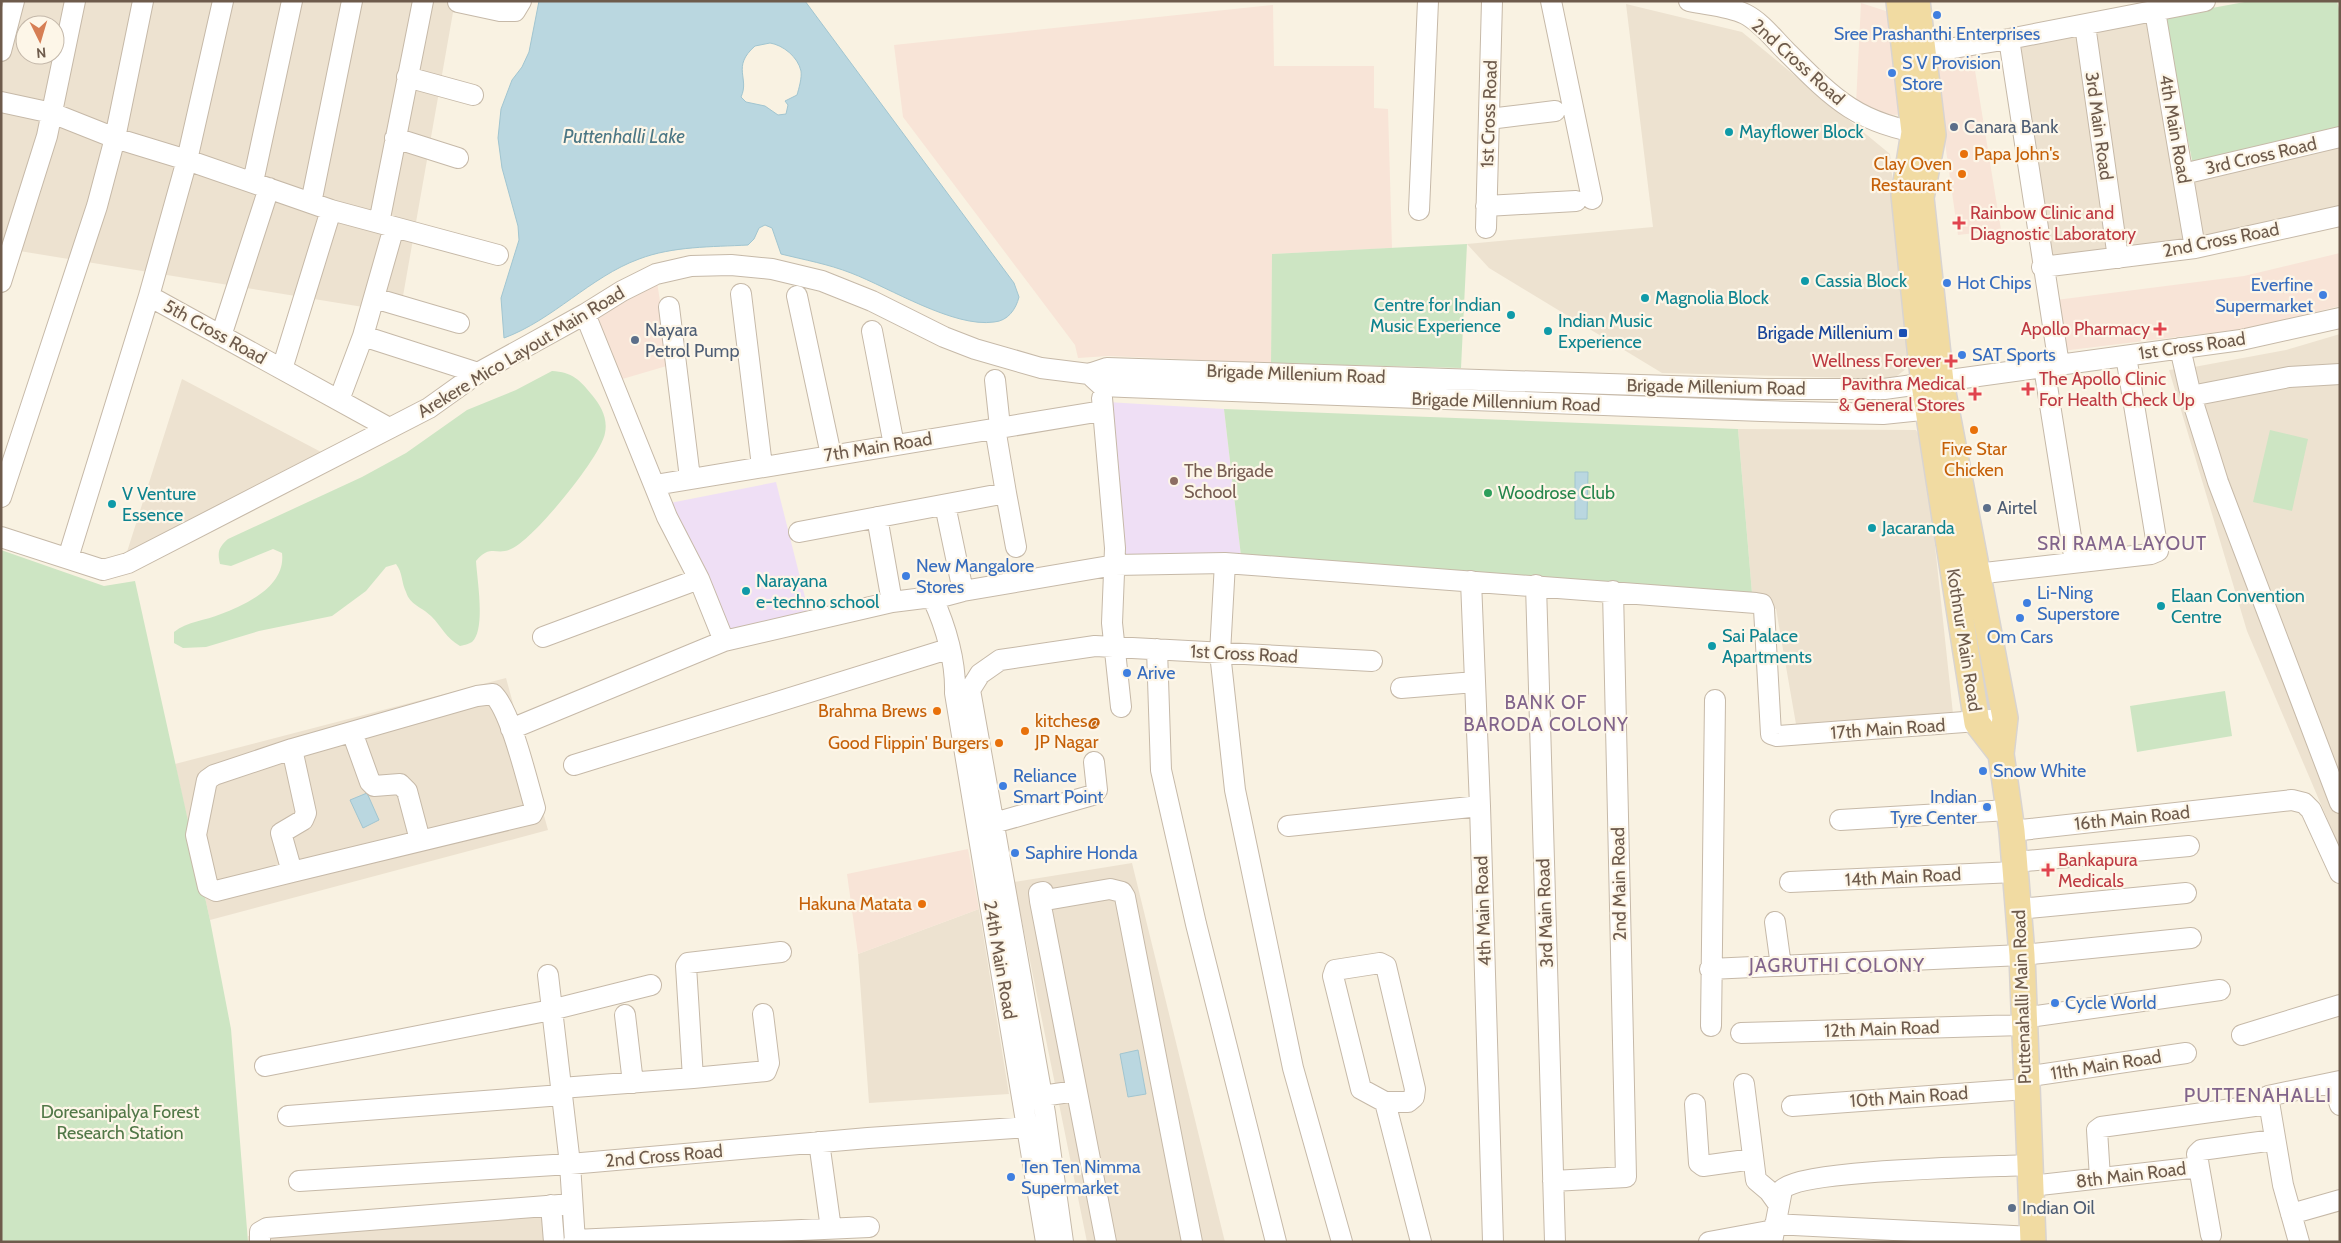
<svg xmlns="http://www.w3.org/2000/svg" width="2341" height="1243" viewBox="0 0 2341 1243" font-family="Cabin,sans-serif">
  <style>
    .residential { fill: #ede2d0; fill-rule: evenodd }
    .commercial { fill: #f8e4d7 }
    .education { fill: #efdff5 }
    .green { fill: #cde5c3 }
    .water { fill: #bad7e0; stroke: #a1c5d0; fill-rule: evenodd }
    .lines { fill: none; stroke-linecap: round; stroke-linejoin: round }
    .minor-casing { stroke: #c6b9a8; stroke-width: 22 }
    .major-casing { stroke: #d9d4d0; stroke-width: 28 }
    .minor { stroke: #fff; stroke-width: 20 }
    .major { stroke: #f1dba2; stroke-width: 25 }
    .shop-dot { fill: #3f7fe0; stroke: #fdf6e8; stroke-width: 2 }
    .service-dot { fill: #5c6f8a; stroke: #fdf6e8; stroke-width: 2 }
    .culture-dot { fill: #0f9aa8; stroke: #fdf6e8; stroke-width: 2 }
    .food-dot { fill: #e8710a; stroke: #fdf6e8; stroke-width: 2 }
    .health-dot { fill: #e0444e; stroke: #fdf6e8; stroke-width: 2 }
    .transit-dot { fill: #1a4fb4; stroke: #fdf6e8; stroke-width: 2 }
    .education-dot { fill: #8d6e63; stroke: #fdf6e8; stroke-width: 2 }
    .leisure-dot { fill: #2e9e5b; stroke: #fdf6e8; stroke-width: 2 }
    .labels { text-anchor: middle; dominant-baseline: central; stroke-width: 4.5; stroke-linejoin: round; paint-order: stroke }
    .shop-label { font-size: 18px; fill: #366cbe; stroke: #fdf6e8; text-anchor: start }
    .street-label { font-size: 18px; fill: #6e5b4c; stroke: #fdf6e8 }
    .service-label { font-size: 18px; fill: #4e5e75; stroke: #fdf6e8; text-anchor: start }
    .culture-label { font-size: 18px; fill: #0d838f; stroke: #fdf6e8; text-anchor: start }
    .food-label { font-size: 18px; fill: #c56008; stroke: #fdf6e8; text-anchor: end }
    .health-label { font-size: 18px; fill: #be3a42; stroke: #fdf6e8; text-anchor: start }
    .transit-label { font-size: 18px; fill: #164399; stroke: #fdf6e8; text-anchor: end }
    .education-label { font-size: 18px; fill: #785e54; stroke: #fdf6e8; text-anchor: start }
    .leisure-label { font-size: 18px; fill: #27864d; stroke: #fdf6e8; text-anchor: start }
    .park-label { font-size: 18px; fill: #527848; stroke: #fdf6e8 }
    .water-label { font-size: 19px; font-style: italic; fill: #4c7785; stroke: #fdf6e8 }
    .neighbourhood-label { font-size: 19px; letter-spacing: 1px; fill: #81648b; stroke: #fdf6e8 }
    .quarter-label { font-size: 20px; letter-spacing: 1px; fill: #81648b; stroke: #fdf6e8 }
  </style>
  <rect width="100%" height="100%" fill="#f9f2e2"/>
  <path class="residential" d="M1,1h454l-55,312 -399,-65zM25,25h30v30h-30z
    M1626,4l116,28 148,122 21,211 -18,14 -231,-6 -173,-105 -22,-24 186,-17z
    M2151,15l37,228 -63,8 -35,-225z
    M2081,34l31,219 -66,6 -28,-216z
    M2340,142v69l-141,30 -12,-65z
    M2340,334v515l-93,-218 -78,-261 25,-3 92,-17z
    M182,379l141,74 -197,102z
    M1738,429l178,1 8,13 30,280 -157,7 -21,-121 -24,-16z
    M506,678l42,152 -338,90 -35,-156z
    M1132,863l91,371 2,8h-138l-73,-360z
    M979,909l30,185 -140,9 -11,-149z
    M564,1213l2,29h-318v-6z"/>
  <path class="commercial" d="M1861,3l28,9 12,103 -29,-1 -16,-10z
    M1273,5l1,61h100v42l14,1 4,139 -120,6 -1,109 -163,-7 -30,2 -3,-13 -172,-228 -9,-72z
    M1972,52l29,178 -43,5 -25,-177z
    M2340,253v53l-89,22 -189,23 -6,-51 188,-24z
    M657,282l13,83 -51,15 -26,-66z
    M968,849l11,60 -121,45 -11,-80z"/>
  <path class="education" d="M1107,402l117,7 17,147 -116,-2z
    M776,482l34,135 -73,15 -11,-6 -56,-123z"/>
  <path class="green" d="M2250,1h87l3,12v115l-147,37 -30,-148z
    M1467,244l-6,124 -190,-5 1,-109z
    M552,371c20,1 28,9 40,24 9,11 16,23 13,38 -4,24 -70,104 -92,115 -16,9 -22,-5 -37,13 1,18 10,69 -4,81 -3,2 -8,3 -12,4 -14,-8 -18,-19 -29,-30 -9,-9 -21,-11 -25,-24 -5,-10 -3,-19 -10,-28l-10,3 -20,24 -34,25 -73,15 -53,16 -23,1 -9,-5v-11c14,-11 31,-11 47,-18 26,-10 65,-28 61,-61l-9,-4 -42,17 -11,-2c-3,-12 -1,-17 8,-25l134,-62 44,-24 61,-43 49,-20z
    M1224,409l514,20 14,164 -511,-37z
    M2270,430l38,9 -16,72 -39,-9z
    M1,550l103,36 31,-5 75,339 21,109 17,213h-247z
    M2225,691l7,45 -95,16 -7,-46z"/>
  <path class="water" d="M539,1h266l209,282 5,14c-3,12 -11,24 -25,25 -40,6 -104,-34 -143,-49 -23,-9 -46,-13 -70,-19l-9,-26 -7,-3 -6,3 -5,11 -6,6c-36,2 -75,1 -109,14 -49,18 -86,61 -135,79l-3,-40 18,-58 -1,-14 -16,-58 -4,-30 3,-29 11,-29 10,-13 7,-15zM770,43c13,2 28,14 31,28 1,7 -2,17 -4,24l-12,6 3,4 -2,9 -8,1 -13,-9 -19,-4 -5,-5c9,-19 -10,-30 14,-51z
    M1575,472h13l-1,47h-12z
    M367,793l12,27 -16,8 -13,-28z
    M1138,1050l8,44 -18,3 -8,-43z"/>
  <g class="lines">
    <g class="minor-casing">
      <path id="minor" d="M1551,1l41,198
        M1689,1c19,4 40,5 56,13 16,8 28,24 40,36 48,48 72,74 142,84
        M458,2l42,9h15l6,-10
        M2155,11l40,237
        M2085,25l33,233
        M2009,39l50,326
        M1,51l13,-50
        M1923,53l86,-14 196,-38
        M407,77l66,18
        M1,102l51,11 63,25 72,22 144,50 167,45
        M1489,119l66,-8
        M395,138l63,20
        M2183,174l157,-37
        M253,182l39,-181
        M311,203l41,-202
        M1486,206l90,-5
        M1419,210l9,-209
        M379,223l44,-222
        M394,227l-31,109 115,37
        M1486,228l6,-227
        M2042,267l153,-19 145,-32
        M1,282l46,-146 28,-135
        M741,294l21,172
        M149,296l38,-136 36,-159
        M797,296l34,159
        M374,298l85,25
        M669,307l21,171
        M585,314l82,203 32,62 25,62 168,-39 32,-4 9,1 30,-8 152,-26 110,-2 531,40 6,1 2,5 7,125 6,2 214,-16
        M872,331l22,114
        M221,336l48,-148
        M2180,348l11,48 27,86 122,321
        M2044,367l31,195
        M282,369l49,-159
        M1089,374l18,-6 657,21h120l357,-49 99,-22
        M1089,374l13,12 23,1 637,24 121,3 58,-6
        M995,380l5,47
        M2191,396l98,-19 51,-3
        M1102,398l13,150 -3,75 9,84
        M339,400l24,-64
        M655,485l447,-74
        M1006,493l10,54
        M1,497l96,-291 18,-68 28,-137
        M945,505l18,86
        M877,517l15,85
        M799,532l207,-39 -11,-65
        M1,537l102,33 25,-7 301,-155 49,-35 107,-59 37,-23 34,-17 35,-8 40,-1 41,4 50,12 50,20 72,36 31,12 66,19 48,6
        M68,558l81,-262 240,132
        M1225,563l-5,90 15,137 58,278 49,174
        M1976,574l175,-20 7,-3 -32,-195
        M1471,581l9,225 13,436
        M1536,585l19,657
        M933,599c13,28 23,63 22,94l91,549
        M543,637l156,-58
        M1157,649l4,121 35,154 80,318
        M1401,688l74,-6
        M511,729l213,-88
        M352,732l18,50 4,4 26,-2 7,7 13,49
        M574,765l374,-116
        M1840,820l169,-10
        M994,823l99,-28 4,-5 -3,-28
        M1288,826l192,-20
        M2012,831l280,-31 12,3 7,7 29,63
        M2015,862l174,-16
        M292,872l-76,19 -8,-4 -12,-52 11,-55 7,-5 78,-26 185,-53 16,-2c18,17 34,87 42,114l-3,6 -240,58 -11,-39 22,-13 3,-7 -14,-64
        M1790,882l225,-10
        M1043,892l-4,1 1,8 66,341
        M1040,901l70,-12 12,3 3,5 67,345
        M2019,909l167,-16
        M1775,922l6,44
        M1380,963l6,3 29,123 -1,8 -6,5h-23l-24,-13 -28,-113 2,-6z
        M1710,969l312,-14 169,-17
        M548,975l22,189 5,78
        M625,1015l8,68
        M2023,1018l197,-28
        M1711,1026l4,-326
        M1741,1033l282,-8
        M2242,1035l98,-30
        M265,1066l286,-56 100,-25
        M2025,1077l161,-24
        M693,1078l73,-7 3,-8 -6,-49
        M2333,1083l7,22
        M1744,1084l12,96 13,11 10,14
        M561,1088l132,-10 -7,-112 2,-3 93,-11
        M1042,1096l34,-5
        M1385,1102l36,140
        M1695,1104l4,59 4,3 50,-7
        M1792,1106l234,-17
        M288,1116l274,-21
        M819,1142l12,87
        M2199,1167l12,68
        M2100,1178l-3,-48 4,-3 168,-23
        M299,1181l271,-17 298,-26 161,-11
        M1553,1181l73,-4 -13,-586
        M2031,1186l168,-19 -2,-13 4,-4 73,-10
        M551,1205l3,37
        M2291,1214l49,-14
        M1775,1224l258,13
        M574,1240l295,-13
        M260,1242v-10l7,-4 305,-24
        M1063,1242l-18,-129 -75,-423 10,-16 20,-14 95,-14 277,15
        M1709,1242l65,-12
        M1772,1242l10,-52c19,-21 209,-23 247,-25
        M2299,1242l-16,-57 -15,-89 72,-15"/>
    </g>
    <g class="major-casing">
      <path id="major" d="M1899,1l15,131 -10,63 14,136 6,53 53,339 24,31
        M1917,1l16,134 -12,63 20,184 64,336 -4,36 11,77 10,124 11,287"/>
    </g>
    <use href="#minor" class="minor"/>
    <use href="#major" class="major"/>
  </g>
  <g class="shop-dot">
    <circle cx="1937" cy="15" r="5"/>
    <circle cx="1892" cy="73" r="5"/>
    <circle cx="1947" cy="283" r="5"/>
    <circle cx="2323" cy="295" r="5"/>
    <circle cx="1962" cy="355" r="5"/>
    <circle cx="906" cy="576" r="5"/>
    <circle cx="2027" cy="603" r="5"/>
    <circle cx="2020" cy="618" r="5"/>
    <circle cx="1127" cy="673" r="5"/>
    <circle cx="1983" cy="771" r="5"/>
    <circle cx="1003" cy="786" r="5"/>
    <circle cx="1987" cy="807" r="5"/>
    <circle cx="1015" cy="853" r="5"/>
    <circle cx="2055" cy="1003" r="5"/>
    <circle cx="1011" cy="1177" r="5"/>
  </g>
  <g class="service-dot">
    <circle cx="1954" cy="127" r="5"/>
    <circle cx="635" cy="340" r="5"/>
    <circle cx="1987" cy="508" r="5"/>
    <circle cx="2012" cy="1208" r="5"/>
  </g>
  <g class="culture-dot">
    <circle cx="1729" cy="132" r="5"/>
    <circle cx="1805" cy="281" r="5"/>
    <circle cx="1645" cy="298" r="5"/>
    <circle cx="1511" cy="315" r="5"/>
    <circle cx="1548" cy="331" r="5"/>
    <circle cx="112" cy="504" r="5"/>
    <circle cx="1872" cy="528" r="5"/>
    <circle cx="746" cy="591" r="5"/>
    <circle cx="2161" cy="606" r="5"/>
    <circle cx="1712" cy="646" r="5"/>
  </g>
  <g class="food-dot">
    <circle cx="1964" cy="154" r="5"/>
    <circle cx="1962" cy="174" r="5"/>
    <circle cx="1974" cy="430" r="5"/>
    <circle cx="937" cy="711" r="5"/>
    <circle cx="1025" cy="731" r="5"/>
    <circle cx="999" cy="743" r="5"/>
    <circle cx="922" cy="904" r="5"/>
  </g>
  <g class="health-dot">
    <path d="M1956.5 215.5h5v5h5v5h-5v5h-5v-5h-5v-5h5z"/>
    <path d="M2157.5 321.5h5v5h5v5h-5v5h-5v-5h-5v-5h5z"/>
    <path d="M1948.5 353.5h5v5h5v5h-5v5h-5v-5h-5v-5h5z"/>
    <path d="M2025.5 381.5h5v5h5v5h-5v5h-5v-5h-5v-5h5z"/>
    <path d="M1972.5 386.5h5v5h5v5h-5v5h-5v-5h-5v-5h5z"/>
    <path d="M2045.5 862.5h5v5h5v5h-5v5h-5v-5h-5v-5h5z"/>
  </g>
  <rect class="transit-dot" x="1898" y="328" width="10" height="10" rx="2.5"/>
  <circle class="education-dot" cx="1174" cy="481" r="5"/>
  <circle class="leisure-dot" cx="1488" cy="493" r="5"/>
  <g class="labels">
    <g class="shop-label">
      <text x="1937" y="34" text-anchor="middle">Sree Prashanthi Enterprises</text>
      <text x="1902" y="63">S V Provision<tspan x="1902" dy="21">Store</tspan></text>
      <text x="1957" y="283">Hot Chips</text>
      <text x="2313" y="285" text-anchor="end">Everfine<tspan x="2313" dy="21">Supermarket</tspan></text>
      <text x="1972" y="355">SAT Sports</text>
      <text x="916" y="566">New Mangalore<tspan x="916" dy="21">Stores</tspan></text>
      <text x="2037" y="593">Li-Ning<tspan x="2037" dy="21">Superstore</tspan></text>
      <text x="2020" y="637" text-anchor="middle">Om Cars</text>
      <text x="1137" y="673">Arive</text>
      <text x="1993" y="771">Snow White</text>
      <text x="1013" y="776">Reliance<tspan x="1013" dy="21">Smart Point</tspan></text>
      <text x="1977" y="797" text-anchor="end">Indian<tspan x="1977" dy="21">Tyre Center</tspan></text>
      <text x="1025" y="853">Saphire Honda</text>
      <text x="2065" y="1003">Cycle World</text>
      <text x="1021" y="1167">Ten Ten Nimma<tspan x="1021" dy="21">Supermarket</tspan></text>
    </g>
    <g class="street-label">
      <text transform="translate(1798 62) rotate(42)">2nd Cross Road</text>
      <text transform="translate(1489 114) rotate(-88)">1st Cross Road</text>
      <text transform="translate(2099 126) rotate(82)">3rd Main Road</text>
      <text transform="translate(2175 129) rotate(80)">4th Main Road</text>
      <text transform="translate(2261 156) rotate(-13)">3rd Cross Road</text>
      <text transform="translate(2221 240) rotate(-11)">2nd Cross Road</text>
      <text transform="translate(215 332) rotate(29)">5th Cross Road</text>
      <text transform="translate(2192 346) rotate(-8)">1st Cross Road</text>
      <text transform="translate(521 352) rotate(-31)">Arekere Mico Layout Main Road</text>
      <text transform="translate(1296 374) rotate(2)">Brigade Millenium Road</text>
      <text transform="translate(1716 387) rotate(1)">Brigade Millenium Road</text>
      <text transform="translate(1506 402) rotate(2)">Brigade Millennium Road</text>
      <text transform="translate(878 447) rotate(-9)">7th Main Road</text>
      <text transform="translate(1964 640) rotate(81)">Kothnur Main Road</text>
      <text transform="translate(1244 654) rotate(3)">1st Cross Road</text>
      <text transform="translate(1888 729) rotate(-4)">17th Main Road</text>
      <text transform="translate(2132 818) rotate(-6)">16th Main Road</text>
      <text transform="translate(1903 877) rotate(-3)">14th Main Road</text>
      <text transform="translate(1619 884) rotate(-91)">2nd Main Road</text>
      <text transform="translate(1483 911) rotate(-92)">4th Main Road</text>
      <text transform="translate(1545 913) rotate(-92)">3rd Main Road</text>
      <text transform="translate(1000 960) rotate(80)">24th Main Road</text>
      <text transform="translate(2022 997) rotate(-92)">Puttenahalli Main Road</text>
      <text transform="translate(1882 1029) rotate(-2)">12th Main Road</text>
      <text transform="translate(2106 1065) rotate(-9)">11th Main Road</text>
      <text transform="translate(1909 1097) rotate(-4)">10th Main Road</text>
      <text transform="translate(664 1156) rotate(-5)">2nd Cross Road</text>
      <text transform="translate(2131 1175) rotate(-7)">8th Main Road</text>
    </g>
    <g class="service-label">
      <text x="1964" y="127">Canara Bank</text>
      <text x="645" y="330">Nayara<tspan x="645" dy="21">Petrol Pump</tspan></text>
      <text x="1997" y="508">Airtel</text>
      <text x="2022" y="1208">Indian Oil</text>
    </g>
    <g class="culture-label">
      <text x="1739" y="132">Mayflower Block</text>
      <text x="1815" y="281">Cassia Block</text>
      <text x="1655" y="298">Magnolia Block</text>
      <text x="1501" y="305" text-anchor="end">Centre for Indian<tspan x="1501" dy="21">Music Experience</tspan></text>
      <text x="1558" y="321">Indian Music<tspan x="1558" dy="21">Experience</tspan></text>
      <text x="122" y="494">V Venture<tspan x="122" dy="21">Essence</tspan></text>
      <text x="1882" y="528">Jacaranda</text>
      <text x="756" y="581">Narayana<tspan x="756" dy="21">e-techno school</tspan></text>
      <text x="2171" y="596">Elaan Convention<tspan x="2171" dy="21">Centre</tspan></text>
      <text x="1722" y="636">Sai Palace<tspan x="1722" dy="21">Apartments</tspan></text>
    </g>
    <g class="food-label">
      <text x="1974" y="154" text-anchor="start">Papa John's</text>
      <text x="1952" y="164">Clay Oven<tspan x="1952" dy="21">Restaurant</tspan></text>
      <text x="1974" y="449" text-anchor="middle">Five Star<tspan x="1974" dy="21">Chicken</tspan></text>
      <text x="927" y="711">Brahma Brews</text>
      <text x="1035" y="721" text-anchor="start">kitches@<tspan x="1035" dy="21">JP Nagar</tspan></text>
      <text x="989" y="743">Good Flippin' Burgers</text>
      <text x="912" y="904">Hakuna Matata</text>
    </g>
    <g class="health-label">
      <text x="1970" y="213">Rainbow Clinic and<tspan x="1970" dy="21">Diagnostic Laboratory</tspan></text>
      <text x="2150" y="329" text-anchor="end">Apollo Pharmacy</text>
      <text x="1941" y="361" text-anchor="end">Wellness Forever</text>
      <text x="2039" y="379">The Apollo Clinic<tspan x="2039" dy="21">For Health Check Up</tspan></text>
      <text x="1965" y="384" text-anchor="end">Pavithra Medical<tspan x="1965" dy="21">&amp; General Stores</tspan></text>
      <text x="2058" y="860">Bankapura<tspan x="2058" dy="21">Medicals</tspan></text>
    </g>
    <g class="transit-label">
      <text x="1893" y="333">Brigade Millenium</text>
    </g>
    <g class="education-label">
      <text x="1184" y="471">The Brigade<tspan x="1184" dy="21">School</tspan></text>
    </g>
    <g class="leisure-label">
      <text x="1498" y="493">Woodrose Club</text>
    </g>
    <g class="park-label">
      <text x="120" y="1112">Doresanipalya Forest<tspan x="120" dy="21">Research Station</tspan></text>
    </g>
    <g class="water-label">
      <text x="624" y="136">Puttenhalli Lake</text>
    </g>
    <g class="neighbourhood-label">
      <text x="2122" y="543">SRI RAMA LAYOUT</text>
      <text x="1546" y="702">BANK OF<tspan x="1546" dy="22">BARODA COLONY</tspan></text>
      <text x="1837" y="965">JAGRUTHI COLONY</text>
    </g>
    <g class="quarter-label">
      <text x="2258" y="1095">PUTTENAHALLI</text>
    </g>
  </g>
  <rect width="2341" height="1243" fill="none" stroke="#6e5b4c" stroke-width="5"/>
  <g transform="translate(40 40) rotate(175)"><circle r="24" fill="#fdf6e8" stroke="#c4b8aa"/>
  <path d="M0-4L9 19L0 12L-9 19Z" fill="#d67e54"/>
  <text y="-8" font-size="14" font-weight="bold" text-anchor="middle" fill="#6e5b4c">N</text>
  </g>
</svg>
